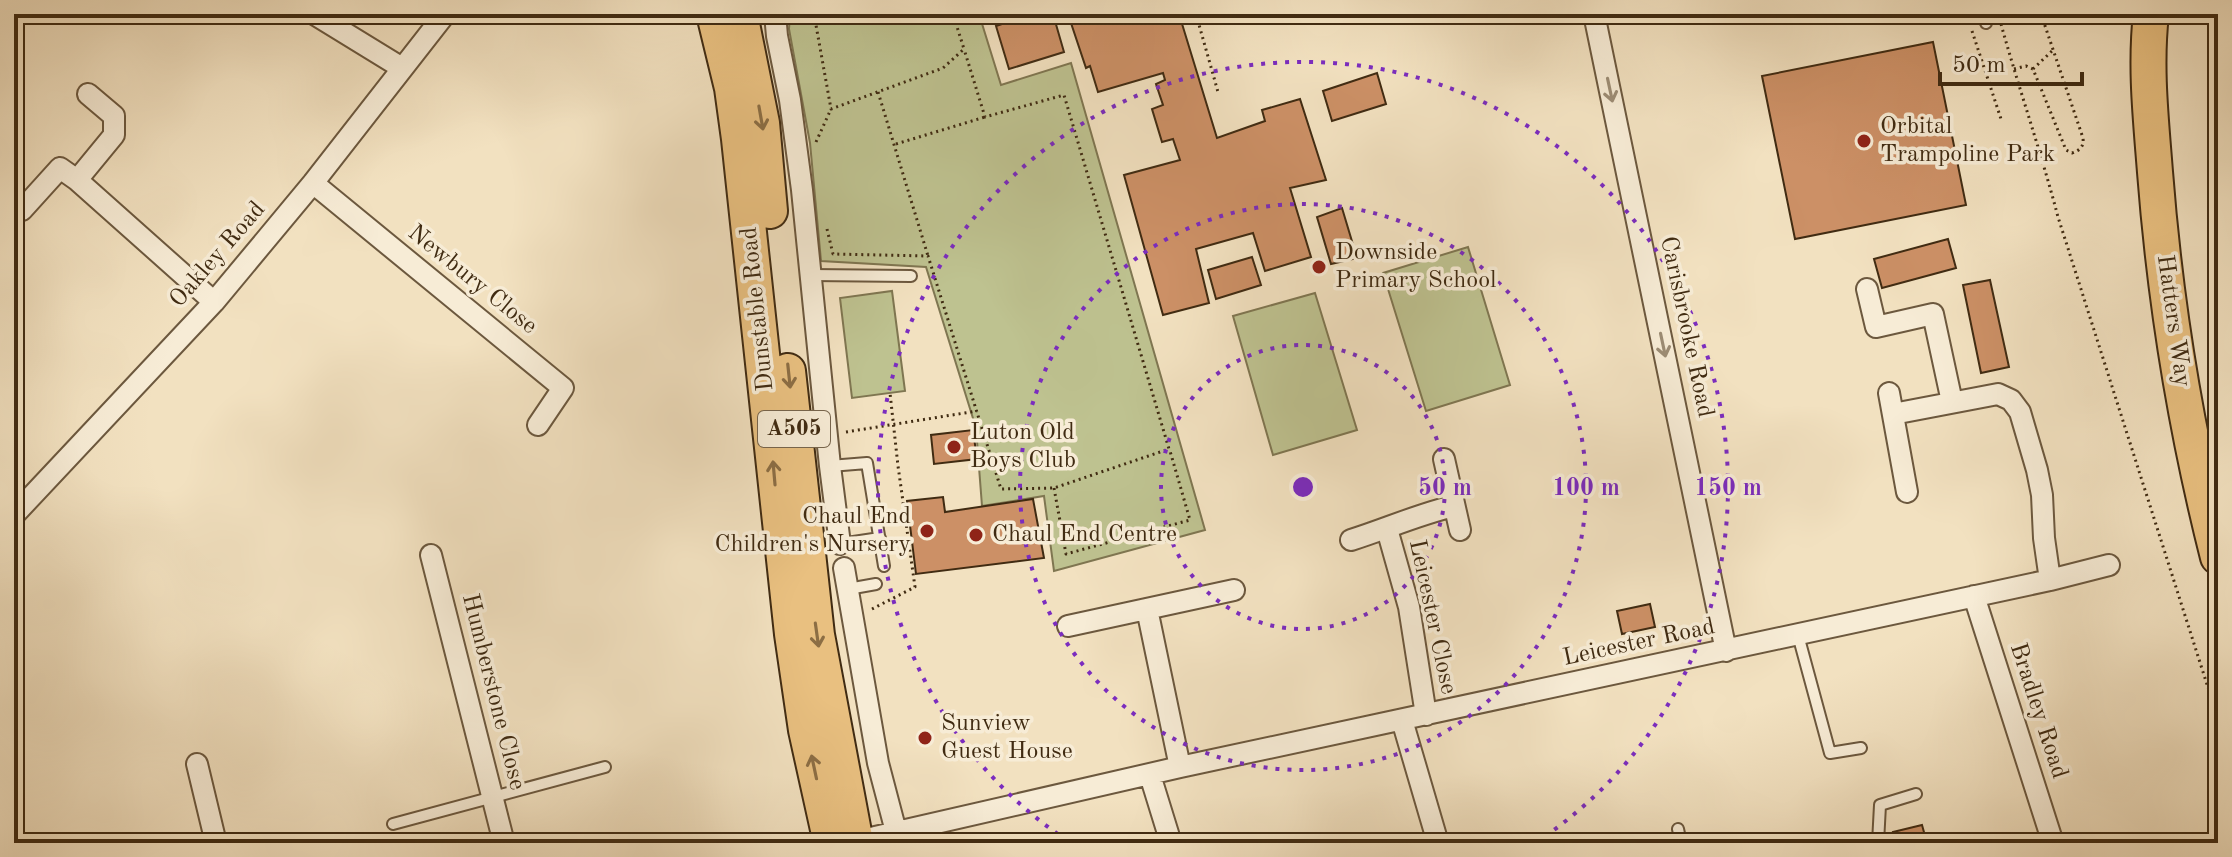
<svg xmlns="http://www.w3.org/2000/svg" width="2232" height="857" viewBox="0 0 2232 857" font-family="'Old Standard TT',serif">
  <style>
    .green { fill: #bec290; stroke: #7f7651; stroke-width: 2 }
    .building { fill: #cc9066; stroke: #402b12; stroke-width: 2 }
    .lines { fill: none; stroke-linecap: round; stroke-linejoin: round }
    .lane-casing { stroke: #6c583e; stroke-width: 14 }
    .street-casing { stroke: #6c583e; stroke-width: 24 }
    .primary-casing { stroke: #402b12; stroke-width: 38 }
    .path { stroke: #402b12; stroke-width: 3; stroke-dasharray: 2 4; stroke-linecap: butt }
    .lane { stroke: #f7ecd6; stroke-width: 10 }
    .street { stroke: #f7ecd6; stroke-width: 20 }
    .primary { stroke: #e9c080; stroke-width: 34 }
    .oneway { stroke: #9c8c74 }
    .oneway2 { stroke: #8c6e44 }
    .ring { fill: none; stroke: #7b2cbf; stroke-width: 4; stroke-dasharray: 4 8 }
    .poi-dot { fill: #8f2418; stroke: #f7ecd6; stroke-width: 3 }
    .labels { text-anchor: middle; dominant-baseline: central; stroke-width: 7; stroke-linejoin: round; paint-order: stroke }
    .shield { fill: #f7ecd6; stroke: #77654d; stroke-width: 2 }
    .shield-label { font-size: 22px; font-weight: bold; fill: #402b12 }
    .poi-label { font-size: 24px; fill: #402b12; stroke: #f7ecd6; text-anchor: start }
    .street-label { font-size: 24px; fill: #402b12; stroke: #f7ecd6 }
    .centre { fill: #7b2cbf; stroke: #f7ecd6; stroke-width: 4 }
    .ring-label { font-size: 24px; text-anchor: middle; font-weight: bold; fill: #7b2cbf; stroke: #f7ecd6; stroke-width: 7; stroke-linejoin: round; paint-order: stroke }
  </style>
  <rect width="100%" height="100%" fill="#f2e1c0"/>
  <filter id="stains"><feTurbulence type="fractalNoise" baseFrequency=".0025" numOctaves="4"/><feColorMatrix values="0 0 0 0 .2 0 0 0 0 .09 0 0 0 0 .02 0 0 0 .5 -.17"/></filter>
  <radialGradient id="worn" r=".72"><stop offset=".6" stop-color="#630" stop-opacity="0"/><stop offset="1" stop-color="#630" stop-opacity=".3"/></radialGradient>
  <path class="green" d="M790,14h189l22,71 70,-22 134,467 -151,41 -10,-75 -62,10 -6,-78 -50,-161 -105,-6 -11,-118 -21,-114z
    M1468,247l42,138 -84,26 -43,-138z
    M892,291l13,100 -53,7 -12,-100z
    M1315,293l42,137 -84,25 -40,-139z"/>
  <path class="building" d="M1022,14h31l11,38 -55,17 -13,-43 27,-9z
    M1068,14h111l38,124 48,-17 -3,-11 38,-11 26,81 -36,8 21,69 -46,14 -12,-38 -57,16 13,54 -46,12 -39,-140 56,-15 -7,-21 -11,3 -10,-33 11,-4 -7,-21 9,-4 -2,-7 -65,19 -8,-26 -4,2z
    M1933,42l33,163 -171,34 -33,-163z
    M1377,73l9,31 -54,17 -9,-30z
    M1342,208l15,50 -26,6 -14,-47z
    M1948,239l8,29 -74,20 -8,-29z
    M1252,257l9,28 -45,14 -8,-29z
    M1990,280l19,87 -28,6 -18,-88z
    M973,430l4,29 -43,5 -3,-29z
    M943,497l2,15 88,-13 11,59 -128,16 -9,-73z
    M1650,604l5,23 -33,7 -5,-23z
    M1922,825l5,18h-31l-3,-11z"/>
  <g class="lines">
    <g class="lane-casing">
      <path id="lane" d="M1983,14l3,9
        M811,275l100,1
        M830,466l37,-3 17,103
        M840,544l40,-6
        M848,589l28,-5
        M1798,635l32,118 31,-5
        M393,824l212,-57
        M1678,829l3,14
        M1878,843l2,-38 36,-11"/>
    </g>
    <g class="street-casing">
      <path id="street" d="M314,14l88,54
        M775,14l2,22 13,64 12,90 28,276 10,78
        M1594,14l132,637
        M77,180l37,-45v-19l-26,-22
        M313,183l250,205 -25,37
        M14,204l8,6 38,-42 17,12 137,122
        M1867,289l9,38 57,-13 19,88
        M1889,393l18,99
        M1893,414l105,-20 13,6 9,12 17,58 5,25 2,43 6,42
        M1444,459l16,71
        M14,515l200,-213 99,-119 132,-169
        M1387,529l22,78 17,108
        M1351,540c35,-11 68,-26 103,-34
        M431,555l73,288
        M844,568l34,195 21,80
        M1974,596l79,247
        M1147,609l33,158
        M1068,626l166,-36
        M1402,720l36,123
        M197,764l19,79
        M1150,775l21,68
        M849,843l331,-76 870,-187 59,-15"/>
    </g>
    <g class="primary-casing">
      <path id="primary" d="M714,14l18,74 7,51 53,495 14,96 25,113
        M740,14l22,109 8,88
        M2151,14c-6,53 0,106 4,158 10,130 31,259 63,385
        M788,371l29,264 39,208"/>
    </g>
    <path class="path" d="M814,14l17,95 112,-41 21,-19 -11,-35
      M1196,14l22,78
      M2001,24c18,65 40,128 57,193l160,502
      M1972,31l29,88
      M2014,69l12,-3 7,3 33,81 6,3c8,-3 12,-6 11,-15l-42,-124
      M2033,69l20,-19
      M878,92l50,164
      M816,142l15,-33
      M896,144l89,-27
      M827,229l6,25 95,2 73,233 53,-1 115,-39 -105,-354 -79,22 -21,-68
      M846,432l131,-21
      M1054,488l12,66 124,-34 -20,-69
      M872,609l43,-22 -17,-121 -8,-73"/>
    <use href="#lane" class="lane"/>
    <use href="#street" class="street"/>
    <use href="#primary" class="primary"/>
  </g>
  <defs><path id="oneway-shaft" d="M-6 0H5M1.5-3L5.5 0L1.5 3" fill="none" stroke-width="1.6" stroke-linecap="round" stroke-linejoin="round" transform="scale(2)"/></defs>
  <g class="oneway">
    <use href="#oneway-shaft" transform="translate(1610 90) rotate(78)"/>
    <use href="#oneway-shaft" transform="translate(1663 345) rotate(78)"/>
  </g>
  <g class="oneway2">
    <use href="#oneway-shaft" transform="translate(761 118) rotate(80)"/>
    <use href="#oneway-shaft" transform="translate(789 376) rotate(84)"/>
    <use href="#oneway-shaft" transform="translate(774 473) rotate(-95)"/>
    <use href="#oneway-shaft" transform="translate(817 635) rotate(82)"/>
    <use href="#oneway-shaft" transform="translate(814 767) rotate(-102)"/>
  </g>
  <g class="ring">
    <circle cx="1303" cy="487" r="142"/>
    <circle cx="1303" cy="487" r="283"/>
    <path d="M1068 841A425 425 0 1 1 1538 841"/>
  </g>
  <g class="poi-dot">
    <circle cx="1864" cy="141" r="8"/>
    <circle cx="1319" cy="267" r="8"/>
    <circle cx="954" cy="447" r="8"/>
    <circle cx="927" cy="531" r="8"/>
    <circle cx="976" cy="535" r="8"/>
    <circle cx="925" cy="738" r="8"/>
  </g>
  <g class="labels">
    <rect class="shield" x="758" y="411" width="72" height="36" rx="6"/>
    <g class="shield-label">
      <text x="794" y="429">A505</text>
    </g>
    <g class="poi-label">
      <text x="1880" y="127">Orbital<tspan x="1880" dy="28">Trampoline Park</tspan></text>
      <text x="1335" y="253">Downside<tspan x="1335" dy="28">Primary School</tspan></text>
      <text x="970" y="433">Luton Old<tspan x="970" dy="28">Boys Club</tspan></text>
      <text x="911" y="517" text-anchor="end">Chaul End<tspan x="911" dy="28">Children's Nursery</tspan></text>
      <text x="992" y="535">Chaul End Centre</text>
      <text x="941" y="724">Sunview<tspan x="941" dy="28">Guest House</tspan></text>
    </g>
    <g class="street-label">
      <text transform="translate(218 255) rotate(-49)">Oakley Road</text>
      <text transform="translate(472 280) rotate(39)">Newbury Close</text>
      <text transform="translate(758 309) rotate(-96)">Dunstable Road</text>
      <text transform="translate(2173 321) rotate(82)">Hatters Way</text>
      <text transform="translate(1686 327) rotate(78)">Carisbrooke Road</text>
      <text transform="translate(1432 617) rotate(78)">Leicester Close</text>
      <text transform="translate(1639 643) rotate(-12)">Leicester Road</text>
      <text transform="translate(493 692) rotate(76)">Humberstone Close</text>
      <text transform="translate(2038 711) rotate(72)">Bradley Road</text>
    </g>
  </g>
  <circle cx="1303" cy="487" r="12" class="centre"/>
  <g class="ring-label">
    <text x="1445" y="495">50 m</text>
    <text x="1586" y="495">100 m</text>
    <text x="1728" y="495">150 m</text>
  </g>
  <rect width="2232" height="857" fill="none" stroke="#f2e1c0" stroke-width="48"/>
  <rect x="16" y="16" width="2200" height="825" fill="none" stroke="#402b12" stroke-width="4"/>
  <rect x="24" y="24" width="2184" height="809" fill="none" stroke="#402b12" stroke-width="2"/>
  <path d="M1940 72v12h142v-12" fill="none" stroke="#402b12" stroke-width="4"/>
  <text x="1952" y="72" font-size="24" fill="#402b12" stroke="#f7ecd6" stroke-width="6" paint-order="stroke">50 m</text>
  <rect width="100%" height="100%" filter="url(#stains)"/>
  <rect width="100%" height="100%" fill="url(#worn)"/>
</svg>
